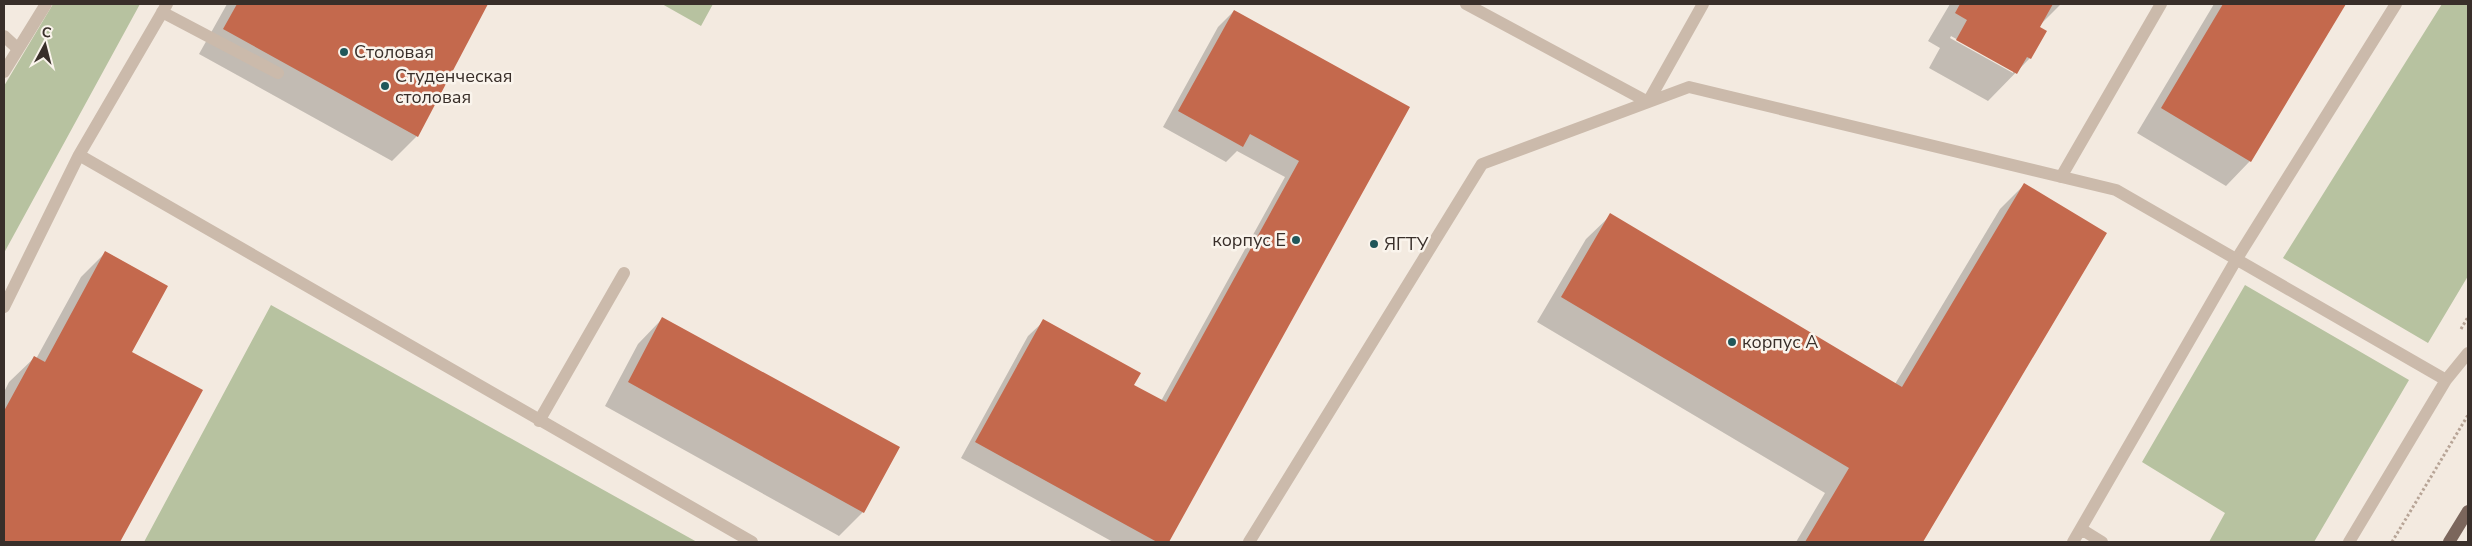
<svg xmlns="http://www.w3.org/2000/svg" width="2472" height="546" viewBox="0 0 2472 546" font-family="'Nunito Sans',sans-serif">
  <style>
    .green { fill: #b7c2a0 }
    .shadow { fill: #0003; fill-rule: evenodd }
    .building { fill: #c4694d }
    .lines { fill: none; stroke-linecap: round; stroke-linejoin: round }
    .path { stroke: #b7a496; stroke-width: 3; stroke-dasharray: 2.5 2.5; stroke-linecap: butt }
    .minor { stroke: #cbbaab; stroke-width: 12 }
    .major { stroke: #7b665c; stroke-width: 12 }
    .poi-dot { fill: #20575a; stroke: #faf4ec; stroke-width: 2 }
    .labels { text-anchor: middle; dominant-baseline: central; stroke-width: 5; stroke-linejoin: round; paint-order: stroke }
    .poi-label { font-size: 18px; fill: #392f2a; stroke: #faf4ec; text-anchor: start }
  </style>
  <rect width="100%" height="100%" fill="#f3eae0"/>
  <path class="green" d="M53,4h87l-136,249v-167z
    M662,4h51l-12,22z
    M2442,4h26v272l-40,67 -145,-85z
    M2245,285l164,95 -95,162h-105l16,-29 -83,-51z
    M271,305l426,237h-553z"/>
  <path class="shadow" d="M227,4h259l-69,132 -25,25 -193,-107z
    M1950,4h111l-22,22 -9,32 -42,43 -59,-33 11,-20 -12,-7zM1951,36l62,35v2l-63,-35z
    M2214,4h131l-95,157 -24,25 -89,-53z
    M1234,11l174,97 -240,434h-55l-152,-84 67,-122 16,-15 89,64 28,16 124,-224 -48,-26 -11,11 -63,-35 55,-100z
    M2024,185l81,48 -183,309h-126l29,-49 -288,-171 49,-83 25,-24 284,169 105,-175z
    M105,253l25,99 71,39 -82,151h-115v-150l5,-10 25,-24 2,1 45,-82z
    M662,319l201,193 -24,24 -234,-130 33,-62z"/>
  <path class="building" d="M237,4h251l-70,133 -195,-108z
    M1960,4h93l-13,23 7,4 -16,28 -4,-2 -10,17 -61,-34 11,-20 -12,-7z
    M2223,4h123l-95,158 -90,-54z
    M1234,10l176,97 -241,435h-12l-182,-100 68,-123 98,54 -7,12 32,17 133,-241 -49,-27 -7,13 -65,-36z
    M2024,183l83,50 -184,309h-118l44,-74 -288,-171 49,-84 292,174z
    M105,251l63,35 -36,66 71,38 -83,152h-116v-131l30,-55 11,6z
    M662,317l238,130 -36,66 -236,-131z"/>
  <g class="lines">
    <path class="path" d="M2461,329l7,-12
      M2392,542l76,-127"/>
    <path class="minor" d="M1466,4l182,98 55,-98
      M162,12l116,61
      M4,36l13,12
      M4,72l42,-68
      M79,155l673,387
      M2061,177l100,-173
      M4,307l75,-152 88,-151
      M539,421l85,-148
      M2081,529l21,13
      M1249,542l233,-378 207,-77 427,103 330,190
      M2073,542l163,-282 160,-256
      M2349,542l97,-162 22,-27"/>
    <path class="major" d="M2449,542l19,-31"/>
  </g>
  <g class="poi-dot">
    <circle cx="344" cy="52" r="5"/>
    <circle cx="385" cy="86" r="5"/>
    <circle cx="1296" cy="240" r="5"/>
    <circle cx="1374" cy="244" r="5"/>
    <circle cx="1732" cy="342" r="5"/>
  </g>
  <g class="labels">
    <g class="poi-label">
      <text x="354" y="52">Столовая</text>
      <text x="395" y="76">Студенческая<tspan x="395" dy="21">столовая</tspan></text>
      <text x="1286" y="240" text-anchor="end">корпус Е</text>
      <text x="1384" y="244">ЯГТУ</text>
      <text x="1742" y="342">корпус А</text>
    </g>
  </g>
  <rect width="2472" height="546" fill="none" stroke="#392f2a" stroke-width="10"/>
  <g transform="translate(45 45) rotate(7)" stroke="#faf4ec" stroke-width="4" paint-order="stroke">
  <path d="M0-4L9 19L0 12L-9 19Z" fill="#392f2a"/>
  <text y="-8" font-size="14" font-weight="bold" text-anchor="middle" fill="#392f2a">С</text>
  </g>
</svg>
